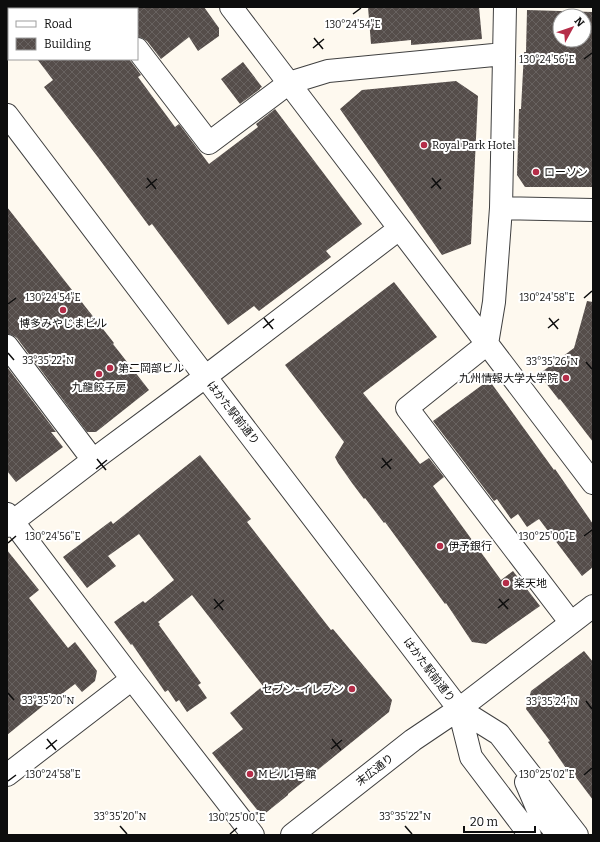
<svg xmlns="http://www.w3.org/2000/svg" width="600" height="842" viewBox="0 0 600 842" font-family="Bitter,'Noto Sans JP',serif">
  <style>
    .building { fill: url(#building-cross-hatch); fill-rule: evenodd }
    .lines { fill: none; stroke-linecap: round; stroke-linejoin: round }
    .minor-casing { stroke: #404040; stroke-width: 24 }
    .minor { stroke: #fff; stroke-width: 22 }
    .ticks { fill: none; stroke: #0d0d0d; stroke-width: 1.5 }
    .poi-dot { fill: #b52d49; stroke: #fff; stroke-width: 1.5 }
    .labels { text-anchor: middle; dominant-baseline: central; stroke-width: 4; stroke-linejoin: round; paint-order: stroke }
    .poi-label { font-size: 11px; fill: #0d0d0d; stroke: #fff; text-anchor: start }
    .street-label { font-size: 11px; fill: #0d0d0d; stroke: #fff }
    .ticks-label { font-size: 10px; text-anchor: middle; fill: #0d0d0d; stroke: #fff; stroke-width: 4; stroke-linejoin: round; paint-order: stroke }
  </style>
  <defs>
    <pattern id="building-cross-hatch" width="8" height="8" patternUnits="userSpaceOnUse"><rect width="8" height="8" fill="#554d4a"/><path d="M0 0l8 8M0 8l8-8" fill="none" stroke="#686260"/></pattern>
  </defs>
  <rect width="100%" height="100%" fill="#fef9ef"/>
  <path class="building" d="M137,7h67l15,21v8l-21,15 -9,-14 -28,22 -14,-18 -5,-3 -5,-1z
    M368,7h111l3,32 -71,6v-5l-40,4z
    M527,10l66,2v175h-68l-8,-12 2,-66h2l3,-57h2zM560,16h24v24h-24z
    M37,59h92l12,16 -3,2 37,50 4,-3 30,40 49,-37 -2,-3 19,-15 87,115 -36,27 5,6 -72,54 -5,-5 -26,19 -76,-101 -3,2 -52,-70 -53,-69 9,-7z
    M243,62l19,25 -2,1v1l-20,15 -19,-25z
    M456,81l22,15 -7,148 -29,11 -102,-146 22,-19z
    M7,207l65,83h1l11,15 30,38 -1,1 36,46 -53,42h-9l-70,-94 -5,-3 -5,-1z
    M394,282l43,55 -74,56 38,47 19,24 9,-6 15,19 -11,9 68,94 12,-9 27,35 -54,38 -14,-2 -26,-39 -1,1 -60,-82 -1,1 -19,-25 -1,1 -12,-16 -14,-20 -3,-6 9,-15 -59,-77z
    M587,301l6,1v140l-33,-43 -1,1 -20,-26 35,-26z
    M7,367l49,65h-5l12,15 -47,35 -9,-11z
    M489,380l65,90 1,-1 38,55v43l-11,9 -43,-57 -12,8 -9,-13 -7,5 -14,-20 -3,2 -61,-80z
    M200,455l51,64 -4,3 84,108 2,-1 59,71 -3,12 -101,82v1l-26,21 -50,-63 31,-24 -13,-16 33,-27 -71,-91 -34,27 2,2 -1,1 42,58 -3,2 9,13 -20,14 -8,-12 -3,2 -8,-12 -3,2 -33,-48 -1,1 -17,-23 29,-21 2,2 29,-23 -35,-46 -31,22 8,10 -29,22 -24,-31 48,-36 2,3z
    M7,550l32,40 -10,8 39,50 7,-6 22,29 -2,10 -13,11 -7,-8 -24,18 -1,-2 -43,35z
    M584,651l9,11v138l-21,-28 -2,2 -22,-32 2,-1 -24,-32 5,-18z"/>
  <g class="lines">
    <g class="minor-casing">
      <path id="minor" d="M105,7l2,2
        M231,7l362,476
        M505,7l-4,201 -7,94 -7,42 -80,64 164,215
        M7,9l2,-2
        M137,49l72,94 80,-60 39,-12 176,-17
        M7,115l178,235 274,359 40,25 78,101
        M501,208l92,2
        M7,346l86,114
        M7,514l125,165 121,156
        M7,526l86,-66 112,-83 194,-148
        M459,709l12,48 59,78
        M7,775l125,-96
        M526,782l12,28 20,25
        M292,835l121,-95 46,-31 134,-103"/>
    </g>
    <use href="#minor" class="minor"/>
  </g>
  <path class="ticks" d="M353,14l8,-6M314,38l9,11M313,48l11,-9M584,59l8,-6M147,178l9,11M432,178l9,11M146,188l11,-9M431,188l10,-9M584,298l8,-7M8,304l8,-6M264,318l9,11M549,318l9,11M263,328l11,-9M548,328l11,-9M8,353l6,7M586,362l6,7M382,458l9,11M97,459l9,11M381,468l11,-9M96,469l11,-9M584,536l8,-6M8,543l8,-7M214,599l9,11M499,599l9,10M498,608l11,-9M214,609l10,-9M8,693l6,7M586,701l6,8M47,739l9,11M332,739l9,11M46,749l11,-9M331,749l11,-9M584,775l8,-7M8,781l8,-6M120,826l7,8M405,826l7,8M230,834l7,-6"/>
  <g class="poi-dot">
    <circle cx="424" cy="145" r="4"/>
    <circle cx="536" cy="172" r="4"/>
    <circle cx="63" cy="310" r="4"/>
    <circle cx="110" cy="368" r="4"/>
    <circle cx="99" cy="374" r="4"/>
    <circle cx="566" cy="378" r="4"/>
    <circle cx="440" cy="546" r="4"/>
    <circle cx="506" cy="583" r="4"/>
    <circle cx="352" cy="689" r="4"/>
    <circle cx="250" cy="774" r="4"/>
  </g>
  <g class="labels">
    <g class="poi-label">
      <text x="432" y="145">Royal Park Hotel</text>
      <text x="544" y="172">ローソン</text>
      <text x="63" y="323" text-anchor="middle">博多みやじまビル</text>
      <text x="118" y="368">第二岡部ビル</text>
      <text x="558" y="378" text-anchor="end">九州情報大学大学院</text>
      <text x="99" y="387" text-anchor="middle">九龍餃子房</text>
      <text x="448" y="546">伊予銀行</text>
      <text x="514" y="583">楽天地</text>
      <text x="344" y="689" text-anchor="end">セブン-イレブン</text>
      <text x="258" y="774">Mビル1号館</text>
    </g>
    <g class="street-label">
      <text transform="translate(233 413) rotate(52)">はかた駅前通り</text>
      <text transform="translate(429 670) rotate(53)">はかた駅前通り</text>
      <text transform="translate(375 770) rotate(-38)">末広通り</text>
    </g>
  </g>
  <g class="ticks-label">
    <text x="353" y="28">130°24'54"E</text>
    <text x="547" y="63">130°24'56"E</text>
    <text x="53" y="301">130°24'54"E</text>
    <text x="547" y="301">130°24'58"E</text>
    <text x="48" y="364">33°35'22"N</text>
    <text x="552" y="365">33°35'26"N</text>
    <text x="53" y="540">130°24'56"E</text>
    <text x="547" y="540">130°25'00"E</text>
    <text x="48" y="704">33°35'20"N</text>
    <text x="552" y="705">33°35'24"N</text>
    <text x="53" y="778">130°24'58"E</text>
    <text x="547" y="778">130°25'02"E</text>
    <text x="120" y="820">33°35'20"N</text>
    <text x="405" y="820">33°35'22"N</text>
    <text x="237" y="821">130°25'00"E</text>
  </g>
  <rect width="600" height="842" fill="none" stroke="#0d0d0d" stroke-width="16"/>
  <rect x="8" y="8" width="130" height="52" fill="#ffffff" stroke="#9e9e9e"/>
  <rect x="16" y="21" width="20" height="6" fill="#ffffff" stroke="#9e9e9e"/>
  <text x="44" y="28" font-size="12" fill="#0d0d0d">Road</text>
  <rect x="16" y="38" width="20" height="12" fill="url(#building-cross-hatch)" stroke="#9e9e9e"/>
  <text x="44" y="48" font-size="12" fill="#0d0d0d">Building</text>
  <g transform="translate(572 28) rotate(50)"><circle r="19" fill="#ffffff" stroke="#9e9e9e"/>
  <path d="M0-3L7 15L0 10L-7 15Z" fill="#b52d49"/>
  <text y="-6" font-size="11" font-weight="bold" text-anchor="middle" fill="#0d0d0d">N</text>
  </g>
  <path d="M464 826v6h71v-6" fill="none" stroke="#0d0d0d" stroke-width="2"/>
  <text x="470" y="826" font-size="12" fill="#0d0d0d" stroke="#ffffff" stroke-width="3" paint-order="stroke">20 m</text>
</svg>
